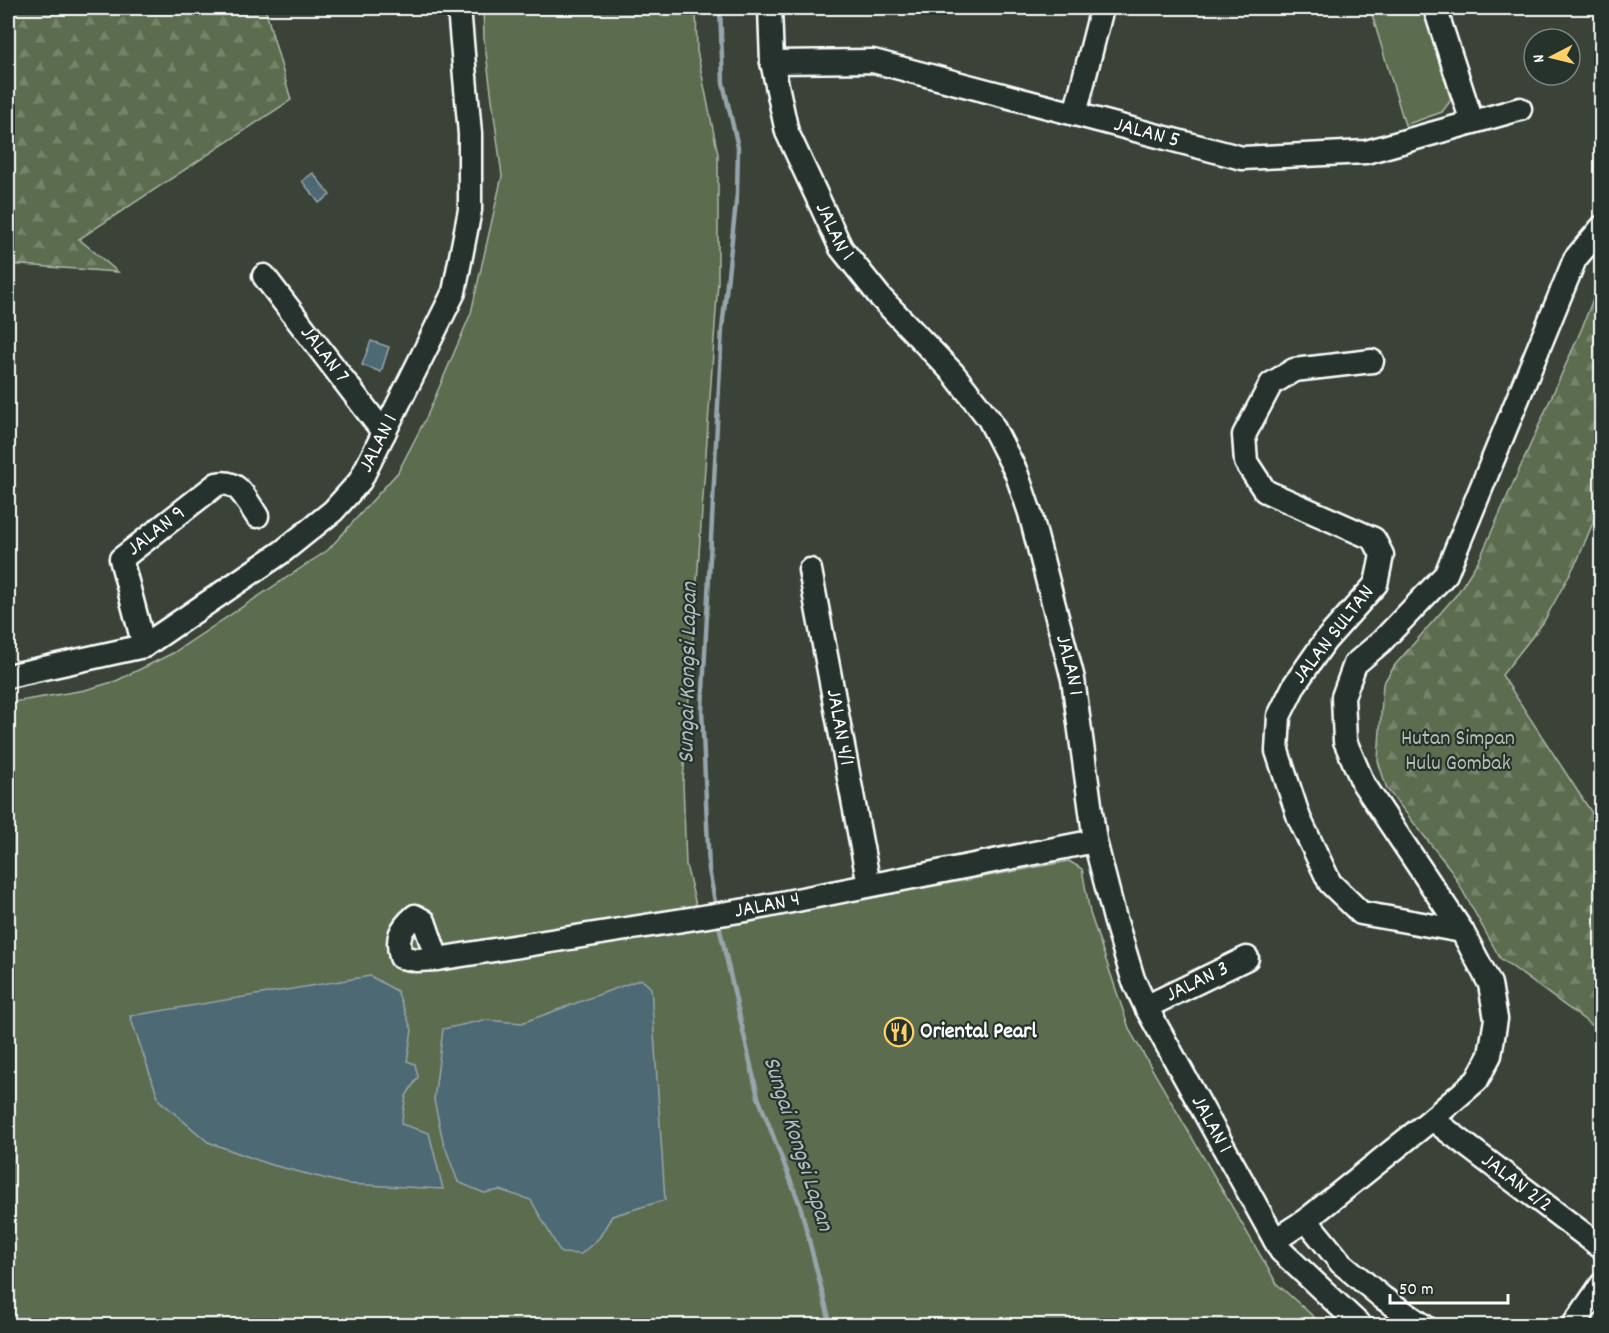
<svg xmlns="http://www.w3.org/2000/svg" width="1609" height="1333" viewBox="0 0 1609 1333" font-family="Dekko,sans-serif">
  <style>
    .green { fill: #5c6d50; stroke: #aeb6a8; stroke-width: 1.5 }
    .forest { fill: url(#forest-firs); stroke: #aeb6a8; stroke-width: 1.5 }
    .water { fill: #4e6973; stroke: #95a5ab; stroke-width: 1.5 }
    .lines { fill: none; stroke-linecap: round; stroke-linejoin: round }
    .stream { stroke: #95a5ab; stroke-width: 4.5 }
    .minor-casing { stroke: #fff; stroke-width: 27 }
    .minor { stroke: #26332d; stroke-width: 22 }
    .labels { text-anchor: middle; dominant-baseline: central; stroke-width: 4.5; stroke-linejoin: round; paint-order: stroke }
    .street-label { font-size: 22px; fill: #fff; stroke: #26332d }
    .park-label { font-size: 22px; fill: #b6bdb0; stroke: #26332d }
    .poi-label { font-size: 22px; font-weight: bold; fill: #fff; stroke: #26332d; text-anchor: start }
    .water-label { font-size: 24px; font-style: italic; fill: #afbcc0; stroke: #26332d }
  </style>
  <defs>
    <pattern id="forest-firs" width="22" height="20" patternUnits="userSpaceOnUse" patternTransform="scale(1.5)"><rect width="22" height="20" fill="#5c6d50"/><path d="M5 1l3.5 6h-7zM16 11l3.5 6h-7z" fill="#74836a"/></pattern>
  </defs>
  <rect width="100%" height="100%" fill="#3b4339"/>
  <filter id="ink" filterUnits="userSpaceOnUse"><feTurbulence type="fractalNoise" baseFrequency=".0167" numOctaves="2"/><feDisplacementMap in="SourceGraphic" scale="12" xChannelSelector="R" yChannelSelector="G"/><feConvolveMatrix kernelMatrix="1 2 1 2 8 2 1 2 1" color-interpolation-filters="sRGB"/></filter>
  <g filter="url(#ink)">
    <path class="green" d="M483,8h213l1,43 21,103v128l-35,500 3,83 16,64 367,-68 13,8 8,44 40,118 147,253 46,41 -1315,1v-623l77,-13 31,-9 57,-28 155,-103 70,-78 29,-56 44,-103 31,-137 -18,-138z
      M1370,8h45l9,3 27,89 -9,12 -37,13z"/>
    <path class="forest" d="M8,8h257l26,92 -212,139 39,33 -110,-8z
      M1601,277v226l-23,56 -35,64 -41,52 99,152v205l-101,-74 -49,-88 -64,-81 -9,-28 5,-77 12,-19 62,-71 23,-36 102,-230z"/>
    <path class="water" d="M313,173l17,22 -11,8 -17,-22z
      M371,341l18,6 -8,25 -19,-7z
      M370,976l27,15 15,39 -5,31 8,3 3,13 -12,19 -5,28 28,9 14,56 -96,-5 -79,-20 -60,-22 -49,-42 -29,-84z
      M641,979l10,9 14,212 -53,16 -13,22 -18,16 -20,-1 -30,-53 -31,-10 -16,3 -26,-11 -15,-41 -9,-41 9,-71 41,-9 38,3z"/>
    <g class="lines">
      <path class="stream" d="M716,907l-7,-37 -7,-160 20,-381 15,-135 1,-47 -15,-64 -3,-75
        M718,921l40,176 42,108 31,121"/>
      <g class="minor-casing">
        <g id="minor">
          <path id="s1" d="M770,8l2,54 15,70 54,116 40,50 72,75 36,46 27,53 14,41 43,166 22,162 20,78 18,60 13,28 135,244 80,75"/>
          <path d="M1435,8l37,114"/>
          <path id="s2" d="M772,62l101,-1 369,97 124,-6 154,-43"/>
          <path d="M1075,114l27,-106"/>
          <path id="s3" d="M264,276l120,157"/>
          <path d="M1372,361l-78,9 -23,14 -27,51 2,27 19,29 109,48 8,16 -6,29 -51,57 -30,43 -16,32 -2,35 22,67 31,65 31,30 101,18"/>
          <path id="s4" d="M810,570l59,315"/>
          <path id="s5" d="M144,646l-23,-87 96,-75c22,-5 29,16 40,32"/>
          <path id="s6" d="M8,676l136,-30 138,-94 51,-41 27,-30 94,-189 16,-82v-76l-11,-126"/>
          <path id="s7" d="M437,959l-13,-38 -9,-5c-15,13 -19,22 -14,41l15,3 21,-1 309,-49 349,-69"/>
          <path id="s8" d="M1146,1007l101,-49"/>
          <path id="s9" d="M1432,1119l170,129"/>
          <path d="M1306,1220l35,43 42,35 41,28"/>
          <path d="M1275,1240l31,-20 126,-101 45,-39 13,-25 6,-36 -6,-35 -28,-53 -99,-148 -18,-42 -2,-44 12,-33 26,-22 65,-68 129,-315 27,-32"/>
          <path d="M1573,1326l29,-42"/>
        </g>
      </g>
      <use href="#minor" class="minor"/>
    </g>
  </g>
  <defs>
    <g id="restaurant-ring" transform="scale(1.5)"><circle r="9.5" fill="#26332d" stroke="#ffd166" stroke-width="1.5"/><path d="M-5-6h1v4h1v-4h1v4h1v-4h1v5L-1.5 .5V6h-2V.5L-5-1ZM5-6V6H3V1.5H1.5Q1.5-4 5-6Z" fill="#ffd166"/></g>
  </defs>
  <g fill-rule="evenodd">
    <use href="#restaurant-ring" x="899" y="1032"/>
  </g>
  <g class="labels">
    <g class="street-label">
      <text stroke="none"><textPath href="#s2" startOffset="384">JALAN 5</textPath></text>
      <text stroke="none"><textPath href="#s1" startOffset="236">JALAN 1</textPath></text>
      <text stroke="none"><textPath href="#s3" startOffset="99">JALAN 7</textPath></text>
      <text stroke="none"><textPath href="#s6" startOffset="454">JALAN 1</textPath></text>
      <text stroke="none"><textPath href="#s5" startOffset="135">JALAN 9</textPath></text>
      <text transform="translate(1334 635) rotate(-52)">JALAN SULTAN</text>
      <text stroke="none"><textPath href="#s1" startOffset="740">JALAN 1</textPath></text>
      <text stroke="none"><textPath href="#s4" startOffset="160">JALAN 4/1</textPath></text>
      <text stroke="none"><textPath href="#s7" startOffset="468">JALAN 4</textPath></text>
      <text stroke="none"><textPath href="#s8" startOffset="57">JALAN 3</textPath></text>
      <text stroke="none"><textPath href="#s1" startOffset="1226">JALAN 1</textPath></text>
      <text stroke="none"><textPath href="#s9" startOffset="106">JALAN 2/2</textPath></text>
    </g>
    <g class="park-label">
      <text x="1458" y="739">Hutan Simpan<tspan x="1458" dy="25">Hulu Gombak</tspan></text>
    </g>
    <g class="poi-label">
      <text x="920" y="1032">Oriental Pearl</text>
    </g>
    <g class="water-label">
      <text transform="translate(689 673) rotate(-89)">Sungai Kongsi Lapan</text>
      <text transform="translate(797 1144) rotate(72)">Sungai Kongsi Lapan</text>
    </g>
  </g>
  <rect width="1609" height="1333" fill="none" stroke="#26332d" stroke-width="30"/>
  <rect x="15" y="15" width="1579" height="1303" fill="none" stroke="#fff" stroke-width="2" filter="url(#ink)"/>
  <g transform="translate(1552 57) rotate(263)"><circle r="28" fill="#26332d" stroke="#7d8581" stroke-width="1.5"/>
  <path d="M0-4.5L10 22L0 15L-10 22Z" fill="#ffd166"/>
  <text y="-9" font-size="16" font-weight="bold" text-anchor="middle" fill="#ffffff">N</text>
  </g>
  <path d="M1390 1294v9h118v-9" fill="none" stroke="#ffffff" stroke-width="3"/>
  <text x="1399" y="1294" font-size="18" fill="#ffffff" stroke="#26332d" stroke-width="4.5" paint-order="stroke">50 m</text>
</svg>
